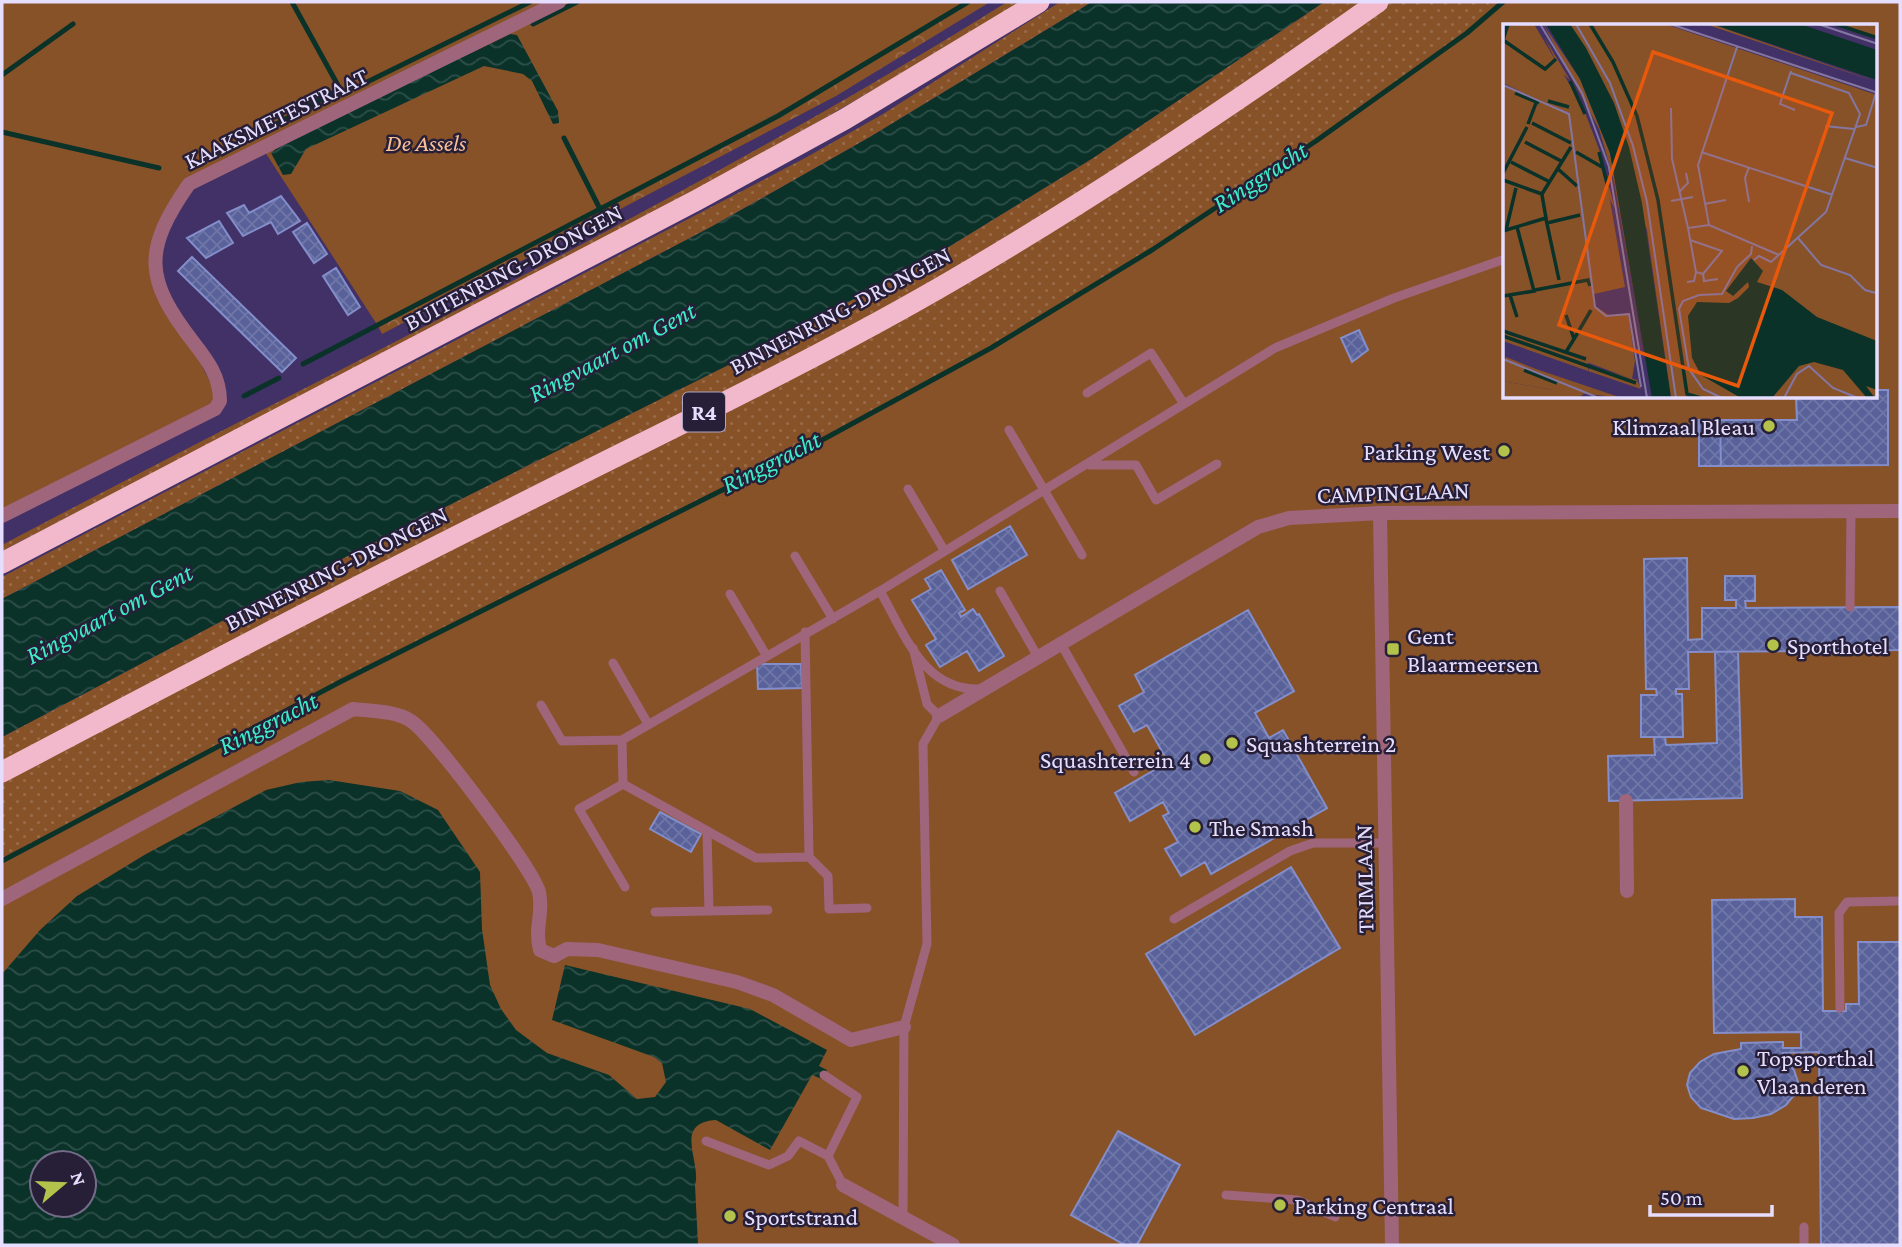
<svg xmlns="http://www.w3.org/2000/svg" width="1902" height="1247" viewBox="0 0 1902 1247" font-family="'Crimson Pro',serif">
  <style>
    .grass { fill: url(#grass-dots) }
    .forest { fill: url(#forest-crowns) }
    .green { fill: #885228; fill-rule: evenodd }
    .water { fill: url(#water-waves); fill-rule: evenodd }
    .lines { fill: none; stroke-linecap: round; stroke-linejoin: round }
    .stream { stroke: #0a3229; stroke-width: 5 }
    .building { fill: url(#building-cross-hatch); stroke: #838eca; stroke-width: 2 }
    .lane { stroke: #9f657b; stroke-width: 9 }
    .street { stroke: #9f657b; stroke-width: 14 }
    .highway { stroke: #f2b9cd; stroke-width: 21 }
    .poi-dot { fill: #b3c24b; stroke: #261f37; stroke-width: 2.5 }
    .labels { text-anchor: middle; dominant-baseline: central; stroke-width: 5; stroke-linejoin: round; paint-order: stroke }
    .shield { fill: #261f37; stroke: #aca5c3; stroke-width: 2 }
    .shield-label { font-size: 23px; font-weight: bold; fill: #e6deff }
    .street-label { font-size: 24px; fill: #e6deff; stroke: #261f37 }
    .park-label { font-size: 24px; font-style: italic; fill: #fabf96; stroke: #261f37 }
    .poi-label { font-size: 24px; fill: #e6deff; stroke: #261f37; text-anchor: start }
    .water-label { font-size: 26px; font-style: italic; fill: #3eebc9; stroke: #261f37 }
    .inset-river { fill: none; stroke: #0a3229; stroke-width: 3.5 }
    .inset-road { fill: none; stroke: #8476a3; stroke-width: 2 }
    .view { fill: #e8590c; fill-opacity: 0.15; stroke: #e8590c; stroke-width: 3.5 }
    .inset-edge { fill: none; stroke: #e6deff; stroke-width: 3.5 }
  </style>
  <defs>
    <pattern id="grass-dots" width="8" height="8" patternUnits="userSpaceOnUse" patternTransform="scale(1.75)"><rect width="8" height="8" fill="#885228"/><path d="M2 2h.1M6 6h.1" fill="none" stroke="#996a48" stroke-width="1.8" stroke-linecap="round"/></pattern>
    <pattern id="forest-crowns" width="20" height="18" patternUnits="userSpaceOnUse" patternTransform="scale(1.75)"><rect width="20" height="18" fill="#885228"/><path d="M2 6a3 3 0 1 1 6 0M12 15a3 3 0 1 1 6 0" fill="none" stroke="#996a48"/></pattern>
    <pattern id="water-waves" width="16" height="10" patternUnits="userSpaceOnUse" patternTransform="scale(1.75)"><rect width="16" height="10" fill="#0a3229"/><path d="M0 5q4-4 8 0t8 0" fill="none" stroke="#2e4f49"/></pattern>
    <pattern id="building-cross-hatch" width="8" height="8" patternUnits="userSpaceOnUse" patternTransform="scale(1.75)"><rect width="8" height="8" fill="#586199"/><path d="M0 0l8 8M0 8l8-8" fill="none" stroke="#7077a8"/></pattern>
  </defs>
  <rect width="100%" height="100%" fill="#423166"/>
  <path class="grass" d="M1007,2h13c-328,203 -676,372 -1018,549v-6c336,-178 682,-341 1005,-543z
    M1060,2h32l-222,135 -159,90 -709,372v-22l803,-419 78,-44z
    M1324,2h179l-36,31 -151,108 -164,109 -161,98 -167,91 -484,243 -338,179v-124l288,-152 484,-243 163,-88 156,-96z"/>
  <path class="forest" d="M960,2h30l-154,94 -454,238 -4,-8 457,-244z"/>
  <path class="green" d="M2,2h963l-130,80 -457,244 -115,-177 -74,35 -23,33 -12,56 66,128 -218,112z
    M1503,2h397v1243h-1898v-384l338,-179 484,-243 167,-91 161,-98 164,-109 151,-108zM1505,26h371v371h-371zM42,1163h42v42h-42z"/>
  <path class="water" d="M1092,2h232l-231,156 -156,96 -163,88 -484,243 -288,152v-138l709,-372 159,-90z
    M510,34l7,1 41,76 1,12 -6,1 -21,-43 -9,-7 -39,-8 -178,83 -15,25 -8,1 -12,-22 9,-8z
    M329,780l71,11 38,19 42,62 2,57 8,56 11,24 15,21 31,23 62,22 28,24 18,-2 11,-15 -4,-19 -8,-6 -102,-37 13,-55 185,44 77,41 -8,16 8,4 -5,9 -10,-4 -42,75 -54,-30c-44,3 -14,42 -21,65l3,60h-696v-271l38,-44 37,-34 69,-42 120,-64 35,-8zM42,1163h42v42h-42z"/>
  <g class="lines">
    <path class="stream" d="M533,24l44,-22
      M2,75l71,-51
      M363,84l167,-82
      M2,132l157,36
      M564,138l37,73
      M222,154l118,-65 -48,-87
      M303,364l475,-248 190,-114
      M244,396l35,-18
      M2,861l338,-179 484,-243 167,-91 161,-98 164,-109 151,-108 36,-31"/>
  </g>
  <path class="building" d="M281,196l19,25 -22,13 -7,-12 -28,14 -16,-23 17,-8 5,8z
    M219,221l14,22 -27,15 -19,-20z
    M307,223l20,31 -13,9 -21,-31z
    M192,257l104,101 -14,14 -104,-101z
    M336,268l24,39 -12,8 -25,-39z
    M1359,330l9,20 -16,12 -11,-24z
    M1876,390h12v75l-167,1 -1,-46h77l-1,-23h80z
    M1699,420h21l1,46h-22z
    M1010,526l17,29 -59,34 -16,-29z
    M1687,558l1,82 14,-1v-31h34v-8h-11v-24h30v25h-10l1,7 154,-1v43l-212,2 1,37h-13v5h6l1,43h-42v-42h16l-1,-6h-10l-2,-130z
    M941,570l24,40 -6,3 2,4 12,-8 4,6 2,-1 25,42 -25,15 -12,-20 -27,16 -14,-22 10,-6 -24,-39 19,-11 -6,-10z
    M1248,610l46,81 -39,22 14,25 14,-8 44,78 -116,66 -6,-12 -24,14 -16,-27 13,-7 -15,-26 6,-3 -6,-11 -33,19 -15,-28 53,-31 -21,-37 -13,7 -15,-26 25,-14 -9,-17z
    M1715,652h23l4,146 -133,3 -1,-45 47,-1 -1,-18h11l1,8 51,-2z
    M757,664h44l1,24 -44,1z
    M660,812l41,22 -10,18 -41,-23z
    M1291,867l49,81 -145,87 -49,-81z
    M1795,899v18h27l1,94h23v-7h13l-1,-62h42v303h-79l-2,-193 -36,1v5l11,12 4,12 -3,12 -9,11 -15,9 -18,4 -19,1 -33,-11 -10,-11 -4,-12 3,-12 10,-11 14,-8 27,-5v-6l42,-1v6h18v-16l-87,1 -2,-133z
    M1118,1131l62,34 -43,80h-12l-54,-30z"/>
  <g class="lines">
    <path class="lane" d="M1087,393l64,-40 33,51
      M1009,430l73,125
      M1090,465h46l20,35 61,-36
      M908,489l36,61
      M795,556l38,63
      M880,591l395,-243 119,-50 111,-39
      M1000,591l38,66
      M730,594l36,61
      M1850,607l1,-96
      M1061,644l73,128
      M613,663l35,61
      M541,705l21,36 60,-1 258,-149c25,43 43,101 102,98
      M622,740l1,44 133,74 53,-1 -4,-225
      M623,784l-44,25 46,78
      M707,831l2,80
      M809,857l19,19 1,33 38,-1
      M655,912l113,-2
      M1174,919l116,-68 23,-8h73
      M1840,1008l-1,-95 8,-11 53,-1
      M824,1075l33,22 -29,59 15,29
      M706,1141l63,24 19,-9 11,-15 29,15
      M1226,1195l72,5 37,17
      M903,1218l1,-191 23,-83 -4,-200 16,-28 -12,-12 -14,-56
      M1804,1227v18"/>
    <path class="street" d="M1380,513l12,732
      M2,516l213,-107 5,-8c0,-24 -12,-40 -26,-58 -50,-64 -51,-93 -5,-159l370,-182
      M939,716l319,-189 31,-9 91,-5 520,-2
      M1626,801l1,90
      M2,899l351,-190c18,2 43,2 58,12 21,13 122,148 128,171 5,22 -5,34 1,58l14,6 13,-7 31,1 139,32 36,13 78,45 53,-13
      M843,1185l110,60"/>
    <path class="highway" d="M2,563l695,-363 148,-81 194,-117
      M2,772c173,-91 346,-182 521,-269 144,-73 291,-142 430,-223 146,-85 287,-180 425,-278"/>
  </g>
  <g class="poi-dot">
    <circle cx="1769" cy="426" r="7"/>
    <circle cx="1504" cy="451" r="7"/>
    <circle cx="1773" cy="645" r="7"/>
    <rect x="1386" y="642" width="14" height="14" rx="3.5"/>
    <circle cx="1232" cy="743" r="7"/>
    <circle cx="1205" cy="759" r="7"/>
    <circle cx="1195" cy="827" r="7"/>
    <circle cx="1743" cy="1071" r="7"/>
    <circle cx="1280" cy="1205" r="7"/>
    <circle cx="730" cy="1216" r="7"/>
  </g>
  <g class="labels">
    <rect class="shield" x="683" y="392.5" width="42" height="39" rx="5"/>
    <g class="shield-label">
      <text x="704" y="412">R4</text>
    </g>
    <g class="street-label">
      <text transform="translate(276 118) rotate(-26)">KAAKSMETESTRAAT</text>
      <text transform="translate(513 267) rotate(-28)">BUITENRING-DRONGEN</text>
      <text transform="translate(840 310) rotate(-28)">BINNENRING-DRONGEN</text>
      <text transform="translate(1393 492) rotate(-2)">CAMPINGLAAN</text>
      <text transform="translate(336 568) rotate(-27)">BINNENRING-DRONGEN</text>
      <text transform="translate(1364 879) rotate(-91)">TRIMLAAN</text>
    </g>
    <g class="park-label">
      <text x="426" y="142">De Assels</text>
    </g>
    <g class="poi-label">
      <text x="1755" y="426" text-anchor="end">Klimzaal Bleau</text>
      <text x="1490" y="451" text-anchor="end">Parking West</text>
      <text x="1407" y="635">Gent<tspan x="1407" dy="28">Blaarmeersen</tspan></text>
      <text x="1787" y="645">Sporthotel</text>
      <text x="1246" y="743">Squashterrein 2</text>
      <text x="1191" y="759" text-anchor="end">Squashterrein 4</text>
      <text x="1209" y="827">The Smash</text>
      <text x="1757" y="1057">Topsporthal<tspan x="1757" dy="28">Vlaanderen</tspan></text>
      <text x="1294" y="1205">Parking Centraal</text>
      <text x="744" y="1216">Sportstrand</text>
    </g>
    <g class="water-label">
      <text transform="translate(1260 177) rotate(-33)">Ringgracht</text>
      <text transform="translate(612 352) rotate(-28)">Ringvaart om Gent</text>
      <text transform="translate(771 462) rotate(-27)">Ringgracht</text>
      <text transform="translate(109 614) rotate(-28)">Ringvaart om Gent</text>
      <text transform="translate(268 723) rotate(-27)">Ringgracht</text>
    </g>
  </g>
  <g transform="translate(1503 24)">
    <rect width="374" height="374" fill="#423166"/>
    <path d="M31,0l43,73 -11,12 -63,-26v-39l6,-18zM40,0l37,55 30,74 17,81 25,159 -38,-212 -15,-52zM67,0h20l23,38 24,54 21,84 29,198h-16l-24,-168zM202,0h7l165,58 -36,-12zM3,333l30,12 86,29 -69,-8 -50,-26zM87,342l47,14 4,9 -53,-18z" fill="#885228"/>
    <path d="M41,13l26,43 -16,-14 -13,31 25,9 13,-9 20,52 16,60 -52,-102 -25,-7 -35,-17 33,12 9,-26 10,-10zM0,307l85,29v11l-85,-30zM0,357l50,9 9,-5 22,9 -7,4h-72z" fill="#885228"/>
    <path d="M336,0h38v15l-38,-13z" fill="#885228"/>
    <path d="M87,0h75l212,71v303h-174l-15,-5 -30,-193 -13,-57 -24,-66zM0,61l63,24 11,-12 8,18 22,68 18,104 -31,7 1,12 15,10 18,-3 7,48 -3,18 -129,-48zM0,340l25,8 34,13 -9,5 -50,-9z" fill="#885228"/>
    <path d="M43,0h24l16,24 28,55 15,44 13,56 29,195h-19l-42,-245 -30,-74zM209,0h88l77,26v30zM248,234l12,13 -6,11 25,8 35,27 60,24v49l-11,-4 9,12h-8l-24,-28 -29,-8 -15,4 -27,32h-31l-40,-23 -9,-17 -4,-42 9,-14 32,1 9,-5 11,-11 -1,-5 -15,14 -7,-5z" fill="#0a3229"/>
    <path class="inset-river" d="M5,0l-5,16 42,29 11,-10M87,0l23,38 24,54 21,84 29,194 14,4M332,0l43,14M67,57l15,33M12,69l24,10M45,77l21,6M29,99l39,20M25,100l8,-21M22,118l36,19M73,128l26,15M96,128l9,35M8,138l39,20M55,145l19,17M0,149l24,-46M0,156l39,14 29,-47M43,195l13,61M44,199l33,-8M3,206l10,-42M0,207l43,-13 -4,-23M32,266l53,-10 2,6M7,271l7,22M0,272l31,-5 -17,-64M0,307l83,28M0,312l133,47M71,315l17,-29M63,328l8,-13 -8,-24M21,346l33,13"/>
    <path class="inset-road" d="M37,0l42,69 27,74 38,231M73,0l34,59 23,63 14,56 29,196M167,0l208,69M315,0l60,20M288,47l-11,33 15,6M0,61l66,29 26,193 11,9 23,-2 12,73M168,84l1,51 16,69M322,102l29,3M353,103l10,-2 10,-32M198,128l132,43M342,134l33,10M246,143l-4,11 4,24M177,167l8,-8 -2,-10M168,177l22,-4M201,180l22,-4M206,201l-11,-60 39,-118M295,214l23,27 29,10 15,15 11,3M187,216l32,11 -19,23 -7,-2M251,236l5,-4 12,6 55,-50 34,-98 -11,-21 -58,-20M200,250l1,7 14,-2M184,258l7,-1 2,-9 -8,-44 21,-3 70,30M0,335l96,39M219,374l-19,-9 -14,-20 -10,-60 4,-8 16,-6 23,-1 15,-27 14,-13 1,-8M281,374l13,-24 12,-8 24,22 25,10"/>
    <path class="view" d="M150,28l179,61 -94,273 -179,-61z"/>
    <rect width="374" height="374" class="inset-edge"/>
  </g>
  <rect width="1902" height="1247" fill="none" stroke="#e6deff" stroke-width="7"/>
  <g transform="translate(63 1184) rotate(71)"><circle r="33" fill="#261f37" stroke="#736b87" stroke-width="2"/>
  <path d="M0-5L12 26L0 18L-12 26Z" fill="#b3c24b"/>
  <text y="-10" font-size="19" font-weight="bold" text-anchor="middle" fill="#e6deff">N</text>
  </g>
  <path d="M1650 1205v10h122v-10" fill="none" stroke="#e6deff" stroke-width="3.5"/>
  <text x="1660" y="1205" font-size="21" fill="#e6deff" stroke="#261f37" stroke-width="5" paint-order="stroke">50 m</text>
</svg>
